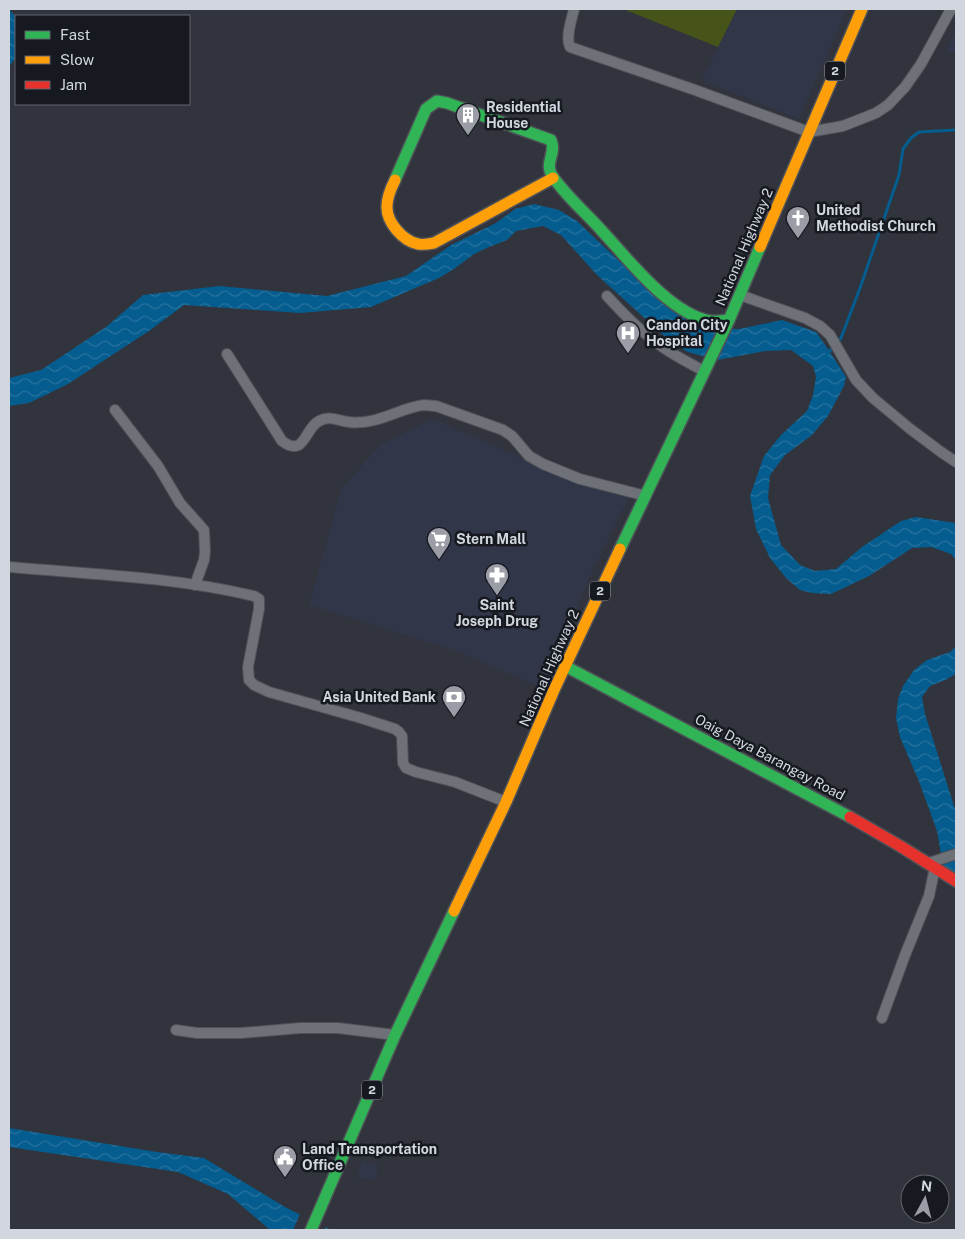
<svg xmlns="http://www.w3.org/2000/svg" width="965" height="1239" viewBox="0 0 965 1239" font-family="'Public Sans',sans-serif">
  <style>
    .built { fill: #313749 }
    .pitch { fill: #46541a }
    .water { fill: url(#water-waves) }
    .pier { fill: #31343c }
    .lines { fill: none; stroke-linecap: round; stroke-linejoin: round }
    .stream { stroke: #045c8f; stroke-width: 3 }
    .street-casing { stroke: #4f5158; stroke-width: 12 }
    .fast-casing { stroke: #4f5158; stroke-width: 14 }
    .slow-casing { stroke: #4f5158; stroke-width: 14 }
    .jam-casing { stroke: #4f5158; stroke-width: 14 }
    .street { stroke: #6f7178; stroke-width: 10 }
    .fast { stroke: #30b455; stroke-width: 11 }
    .slow { stroke: #ff9f0a; stroke-width: 11 }
    .jam { stroke: #e5322d; stroke-width: 11 }
    .labels { text-anchor: middle; dominant-baseline: central; stroke-width: 5; stroke-linejoin: round; paint-order: stroke }
    .shield { fill: #171920; stroke: #9a9da6; stroke-width: 1 }
    .shield-label { font-size: 12px; font-weight: bold; fill: #d2d6df }
    .poi-label { font-size: 14px; font-weight: bold; fill: #d2d6df; stroke: #171920; text-anchor: start }
    .street-label { font-size: 14px; fill: #d2d6df; stroke: #171920 }
  </style>
  <defs>
    <pattern id="water-waves" width="16" height="10" patternUnits="userSpaceOnUse" patternTransform="scale(1.25)"><rect width="16" height="10" fill="#045c8f"/><path d="M0 5q4-4 8 0t8 0" fill="none" stroke="#28739e"/></pattern>
  </defs>
  <rect width="100%" height="100%" fill="#31343c"/>
  <path class="built" d="M738,9h109l-48,110 -98,-39z
    M956,30v24l-10,-3z
    M433,419l93,41 63,24 40,13 -40,81 -31,74 -17,36 -81,-36 -151,-47 32,-115 38,-44z
    M362,1161l16,3 -2,16 -19,-2z"/>
  <path class="pitch" d="M623,9h114l-19,38z"/>
  <path class="water" d="M9,9l6,7 1,41 -7,10z
    M534,204l25,6 18,11 57,54 71,53 34,1 43,-9 34,12 10,14 20,31 -2,9 -16,30 -16,19 -27,20 -15,20 -2,23 13,47 19,20 15,6 21,-2 26,-22 39,-26 15,-4 40,6v37l-5,-6 -20,-7 -19,1 -43,28 -38,18 -19,-1 -12,-3 -14,-12 -16,-20 -14,-29 -6,-33 14,-40 17,-21 26,-24 6,-16 3,-18 -3,-11 -22,-16 -25,1 -49,9 -29,-8 -16,-9 -75,-68 -36,-40 -18,-9 -27,5 -9,9 -18,7 -15,7 -20,15 -15,9 -68,29 -71,6 -116,-8 -35,26 -81,53 -39,19 -20,3v-28l32,-8 65,-43 37,-32 76,-9 108,10 79,-20 45,-31 45,-22 19,-14z
    M956,646v28l-11,6 -15,6 -8,11 3,17 31,98v65l-13,-12 -6,-34 -17,-47 -20,-47 -4,-19 2,-19 5,-13 11,-16 13,-10 23,-8z
    M9,1128l148,24 47,6 81,49 46,23h-61l-42,-36 -50,-22 -169,-25z"/>
  <path class="pier" d="M301,1212l26,13 -3,5h-31z"/>
  <g class="lines">
    <path class="stream" d="M827,354l14,-16 19,-50 39,-113 4,-26 8,-11 8,-6 37,-2"/>
    <g class="street-casing">
      <path id="street" d="M574,9c-2,10 -9,28 -4,38l125,43 114,42 34,-6 33,-13 12,-8 17,-18 16,-23 30,-55
        M740,295l65,23 15,8 10,9 26,45 17,18 36,30 32,24 15,10
        M607,296c19,21 39,41 63,56 11,7 23,13 34,19
        M227,354l55,87c23,17 22,-12 37,-20 12,-6 19,0 30,1 5,1 10,0 15,0 21,-2 40,-15 60,-17 4,0 8,1 12,1l67,24 9,6 17,20 14,8 37,15 66,17
        M115,410l43,56 22,37 24,27 1,22 -1,8 -9,25
        M9,567c82,7 165,10 245,29l5,3v10l-11,58 1,13 5,5 15,7 92,26 34,11 4,3 3,4 1,27 3,5 10,4 39,10 51,20
        M929,863l27,-9
        M882,1018l23,-63 24,-59 6,-29
        M176,1030l21,3h44l59,-5h38l57,7"/>
    </g>
    <g class="fast-casing">
      <path id="fast" d="M395,180l31,-71 11,-8 10,2 104,37c6,15 -8,22 2,37 14,20 33,36 49,54 26,28 68,83 108,90 6,1 13,-1 19,-1
        M620,549l109,-229 31,-73
        M565,666l285,151
        M311,1230l84,-195 59,-124"/>
    </g>
    <g class="slow-casing">
      <path id="slow" d="M395,180c-4,8 -8,17 -8,26 -1,16 16,35 31,38 5,1 11,0 16,-1l119,-65
        M760,247l102,-238
        M454,911l52,-109 48,-112 66,-141"/>
    </g>
    <g class="jam-casing">
      <path id="jam" d="M850,817l50,29 56,35"/>
    </g>
    <use href="#street" class="street"/>
    <use href="#fast" class="fast"/>
    <use href="#slow" class="slow"/>
    <use href="#jam" class="jam"/>
  </g>
  <defs>
    <g id="building-pin" transform="scale(1.25)"><path d="M0 17L-7.5 6A9.5 9.5 0 1 1 7.5 6Z" fill="#9a9da6" stroke="#171920"/><path d="M-4-6H4V6H1V3H-1V6H-4ZM-2.5-4.3h1.7v1.8h-1.7ZM.8-4.3h1.7v1.8H.8ZM-2.5-1h1.7V.8h-1.7ZM.8-1h1.7V.8H.8Z" fill="#fff"/></g>
    <g id="church-pin" transform="scale(1.25)"><path d="M0 17L-7.5 6A9.5 9.5 0 1 1 7.5 6Z" fill="#9a9da6" stroke="#171920"/><path d="M-1.2-6h2.4v3.5h3.3v2.4h-3.3V6h-2.4V-.1h-3.3v-2.4h3.3Z" fill="#fff"/></g>
    <g id="hospital-pin" transform="scale(1.25)"><path d="M0 17L-7.5 6A9.5 9.5 0 1 1 7.5 6Z" fill="#9a9da6" stroke="#171920"/><path d="M-5-5h3v3.5h4V-5h3V5h-3V1.5h-4V5h-3Z" fill="#fff"/></g>
    <g id="supermarket-pin" transform="scale(1.25)"><path d="M0 17L-7.5 6A9.5 9.5 0 1 1 7.5 6Z" fill="#9a9da6" stroke="#171920"/><path d="M-6-5.5h2.5l.6 2H6L4.5 2H-2.5L-4.4-4H-6ZM-1.5 3.2a1.3 1.3 0 1 0 .1 0ZM3 3.2a1.3 1.3 0 1 0 .1 0Z" fill="#fff"/></g>
    <g id="pharmacy-pin" transform="scale(1.25)"><path d="M0 17L-7.5 6A9.5 9.5 0 1 1 7.5 6Z" fill="#9a9da6" stroke="#171920"/><path d="M-2-6h4v4h4v4h-4v4h-4v-4h-4v-4h4Z" fill="#fff"/></g>
    <g id="bank-pin" transform="scale(1.25)"><path d="M0 17L-7.5 6A9.5 9.5 0 1 1 7.5 6Z" fill="#9a9da6" stroke="#171920"/><path d="M-6-4H6V4H-6ZM0-2.3a2.3 2.3 0 1 0 0 4.6a2.3 2.3 0 1 0 0-4.6Z" fill="#fff"/></g>
    <g id="civic-pin" transform="scale(1.25)"><path d="M0 17L-7.5 6A9.5 9.5 0 1 1 7.5 6Z" fill="#9a9da6" stroke="#171920"/><path d="M-.6-6.5H3V-4.5H.6V-3L4-1V1h2V6H-6V1h2V-1L-.6-3ZM-1.2 2.5V6h2.4V2.5Z" fill="#fff"/></g>
  </defs>
  <g fill-rule="evenodd">
    <use href="#building-pin" x="468" y="115"/>
    <use href="#church-pin" x="798" y="218"/>
    <use href="#hospital-pin" x="628" y="333"/>
    <use href="#supermarket-pin" x="439" y="539"/>
    <use href="#pharmacy-pin" x="497" y="575"/>
    <use href="#bank-pin" x="454" y="697"/>
    <use href="#civic-pin" x="285" y="1157"/>
  </g>
  <g class="labels">
    <g class="shield">
      <rect x="825" y="61.5" width="20" height="19" rx="4"/>
      <rect x="590" y="581.5" width="20" height="19" rx="4"/>
      <rect x="362" y="1080.5" width="20" height="19" rx="4"/>
    </g>
    <g class="shield-label">
      <text x="835" y="71">2</text>
      <text x="600" y="591">2</text>
      <text x="372" y="1090">2</text>
    </g>
    <g class="poi-label">
      <text x="486" y="107">Residential<tspan x="486" dy="16">House</tspan></text>
      <text x="816" y="210">United<tspan x="816" dy="16">Methodist Church</tspan></text>
      <text x="646" y="325">Candon City<tspan x="646" dy="16">Hospital</tspan></text>
      <text x="456" y="539">Stern Mall</text>
      <text x="497" y="605" text-anchor="middle">Saint<tspan x="497" dy="16">Joseph Drug</tspan></text>
      <text x="436" y="697" text-anchor="end">Asia United Bank</text>
      <text x="302" y="1149">Land Transportation<tspan x="302" dy="16">Office</tspan></text>
    </g>
    <g class="street-label">
      <text transform="translate(744 247) rotate(-67)">National Highway 2</text>
      <text transform="translate(549 668) rotate(-66)">National Highway 2</text>
      <text transform="translate(770 757) rotate(28)">Oaig Daya Barangay Road</text>
    </g>
  </g>
  <rect width="965" height="1239" fill="none" stroke="#d2d6df" stroke-width="20"/>
  <rect x="15" y="15" width="175" height="90" fill="#171920" stroke="#62656c"/>
  <rect x="25" y="31" width="25" height="8" fill="#30b455" stroke="#62656c"/>
  <text x="60" y="40" font-size="15" fill="#d2d6df">Fast</text>
  <rect x="25" y="56" width="25" height="8" fill="#ff9f0a" stroke="#62656c"/>
  <text x="60" y="65" font-size="15" fill="#d2d6df">Slow</text>
  <rect x="25" y="81" width="25" height="8" fill="#e5322d" stroke="#62656c"/>
  <text x="60" y="90" font-size="15" fill="#d2d6df">Jam</text>
  <g transform="translate(925 1199) rotate(7)"><circle r="24" fill="#171920" stroke="#62656c"/>
  <path d="M0-4L9 19L0 12L-9 19Z" fill="#9a9da6"/>
  <text y="-8" font-size="14" font-weight="bold" text-anchor="middle" fill="#d2d6df">N</text>
  </g>
</svg>
